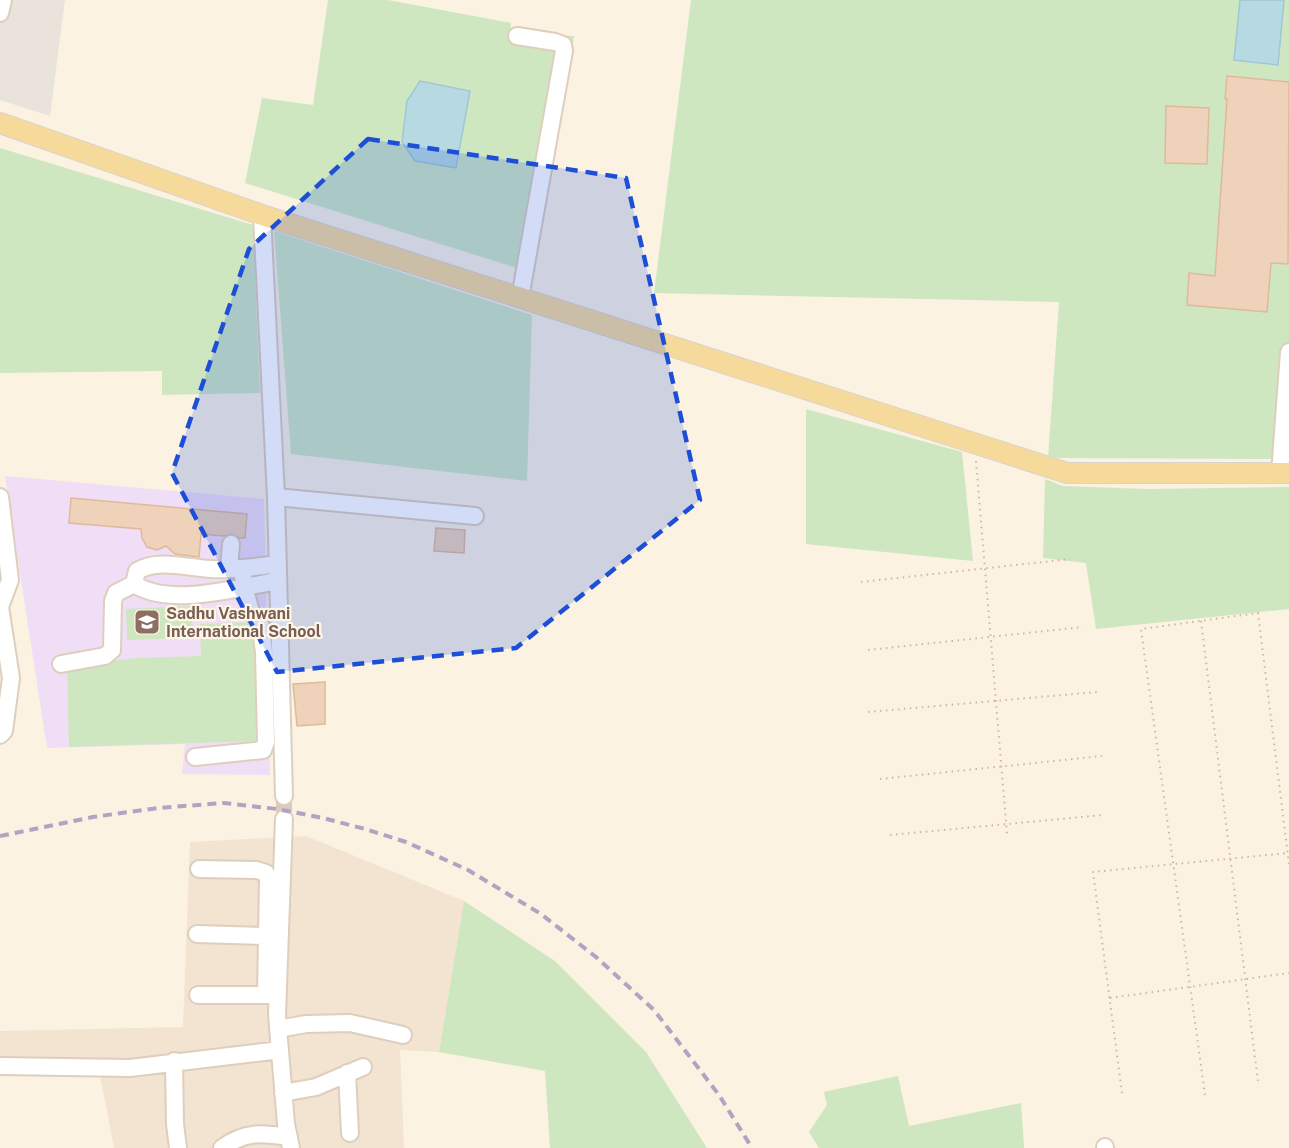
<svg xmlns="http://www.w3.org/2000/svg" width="1289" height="1148" viewBox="0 0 1289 1148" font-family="'Public Sans',sans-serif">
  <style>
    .residential { fill: #f2e4d0 }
    .industrial { fill: #e9e3dc }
    .education { fill: #efdef6 }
    .green { fill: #cee7c1 }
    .water { fill: #b7dae2; stroke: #9ec8d4; stroke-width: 1.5 }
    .building { fill: #eed2ba; stroke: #e0b99b; stroke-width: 1.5 }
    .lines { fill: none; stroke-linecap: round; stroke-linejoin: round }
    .minor-tunnel { stroke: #d8ccbb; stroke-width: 16; stroke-dasharray: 16 8; stroke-linecap: butt }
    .minor-casing { stroke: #decebd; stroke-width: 20 }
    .major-casing { stroke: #dad4d0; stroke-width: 22 }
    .path { stroke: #d3b59e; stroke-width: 2; stroke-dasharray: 1.5 4.5; stroke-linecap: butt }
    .minor { stroke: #fff; stroke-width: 16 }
    .major { stroke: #f6da9c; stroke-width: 20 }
    .rail { stroke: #b5a1c2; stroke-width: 4; stroke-dasharray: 9 6; stroke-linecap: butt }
    .marked { fill: #1d4ed8; fill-opacity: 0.2; stroke: #1d4ed8; stroke-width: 4.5; stroke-dasharray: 12 8; stroke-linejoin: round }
    .labels { text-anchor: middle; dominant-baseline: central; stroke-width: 4.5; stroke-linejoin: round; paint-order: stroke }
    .education-label { font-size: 16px; font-weight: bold; fill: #785e54; stroke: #fef6e7; text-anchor: start }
  </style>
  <rect width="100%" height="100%" fill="#fbf2e1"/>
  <path class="residential" d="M306,836l158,65 -25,151 -39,-2 4,98h-290l-14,-73 -100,-2v-42l183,-4 7,-185z"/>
  <path class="industrial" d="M0,0h65l-15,116 -50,-16z"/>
  <path class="education" d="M5,476l259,23 6,276 -88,-1 3,-30 -138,4z"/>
  <path class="green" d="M328,0h60l123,23 -1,11 64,2 -41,237 -288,-90 17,-85 51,7z
    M691,0h598v459l-241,-1 11,-156 -405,-9z
    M0,148l253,77 7,168 -98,2v-24l-162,2z
    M274,231l258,84 -5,166 -236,-27z
    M806,409l156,43 11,109 -167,-17z
    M1045,479l18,7 84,3 142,-2v122l-193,20 -10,-66 -43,-5z
    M192,606l1,32 -66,2 -1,-31z
    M253,622l5,119 -189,6 -2,-80 68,-9 66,-2 -1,-32z
    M464,901l91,60 91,91 61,96h-157l-5,-77 -106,-19z
    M898,1076l11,50 112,-23 3,45h-205l-10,-16 18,-27 -3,-13z"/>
  <path class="water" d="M1240,0h44l-6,65 -44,-5z
    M420,81l50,10 -14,77 -41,-7 -13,-19 5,-41z"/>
  <path class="building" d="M1227,76l62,6 -1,182 -17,-1 -4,49 -80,-7 2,-32 26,3 12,-177h-2z
    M1166,106l43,2 -2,56 -42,-1z
    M71,498l176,16 -2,24h-6l-7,-4 -8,2 -23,-2 -2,23 -24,-3 -9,-8 -9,4 -10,-3 -5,-9 -1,-9 -72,-6z
    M436,528l29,2 -1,23 -30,-2z
    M325,682v42l-28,2 -4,-42z"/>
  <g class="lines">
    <path class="minor-tunnel" d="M284,796v23"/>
    <g class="minor-casing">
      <path id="minor" d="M0,13l3,-13
        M517,36l38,6 8,3 1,6 -44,247
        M262,215l14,282 8,299
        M1280,473l9,-121
        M0,497l10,83 -10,27 11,71 -7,53 -4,4
        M276,497l199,19
        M278,564c-22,3 -44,6 -67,5 -23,-1 -53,-11 -74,2l-3,13c36,24 104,3 144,-3
        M229,569l2,-25
        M61,664l44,-8 7,-6 1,-49 3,-8 18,-9
        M195,757l68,-7 3,-8 -2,-90 -4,-30 -9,-10 -7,-26 -1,-11
        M284,819l-7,196 9,109 5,24
        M199,869l58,1 9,3 2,5 -2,117
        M197,934l70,2
        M198,995h79
        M278,1029l28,-5 44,-1 53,12
        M174,1061l1,63 3,24
        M0,1066l130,2 150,-18
        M347,1073l3,60
        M283,1093l33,-6 47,-20
        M1105,1147v1
        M222,1148c23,-17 39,-15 67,-11"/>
    </g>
    <g class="major-casing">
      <path id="major" d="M0,123l262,92 805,258h222"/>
    </g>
    <path class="path" d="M976,461l31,373
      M861,582l209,-23
      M1201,621l57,461
      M868,650l215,-23
      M868,712l229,-20
      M880,779l222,-23
      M890,835l213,-20
      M1110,998l179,-25
      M1122,1093l-29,-221 195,-19
      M1205,1095l-64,-466 117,-16 31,251"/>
    <use href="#minor" class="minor"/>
    <use href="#major" class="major"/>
    <path class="rail" d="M0,836l93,-19 65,-9 66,-5 53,6 46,9 42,11 41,13 62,28 73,44 55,43 58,53 65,85 33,53"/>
  </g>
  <path class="marked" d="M368,139l258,39 74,322 -184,148 -239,24 -105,-199 77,-224z"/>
  <defs>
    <g id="school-square" transform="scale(1.35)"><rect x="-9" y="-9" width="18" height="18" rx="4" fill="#8d6e63" stroke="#fef6e7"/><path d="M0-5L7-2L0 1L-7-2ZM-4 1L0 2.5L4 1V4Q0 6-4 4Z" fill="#fff"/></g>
  </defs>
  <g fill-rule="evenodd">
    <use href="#school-square" x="147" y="622"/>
  </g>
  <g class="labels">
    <g class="education-label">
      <text x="166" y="613">Sadhu Vashwani<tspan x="166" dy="18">International School</tspan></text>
    </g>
  </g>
</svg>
